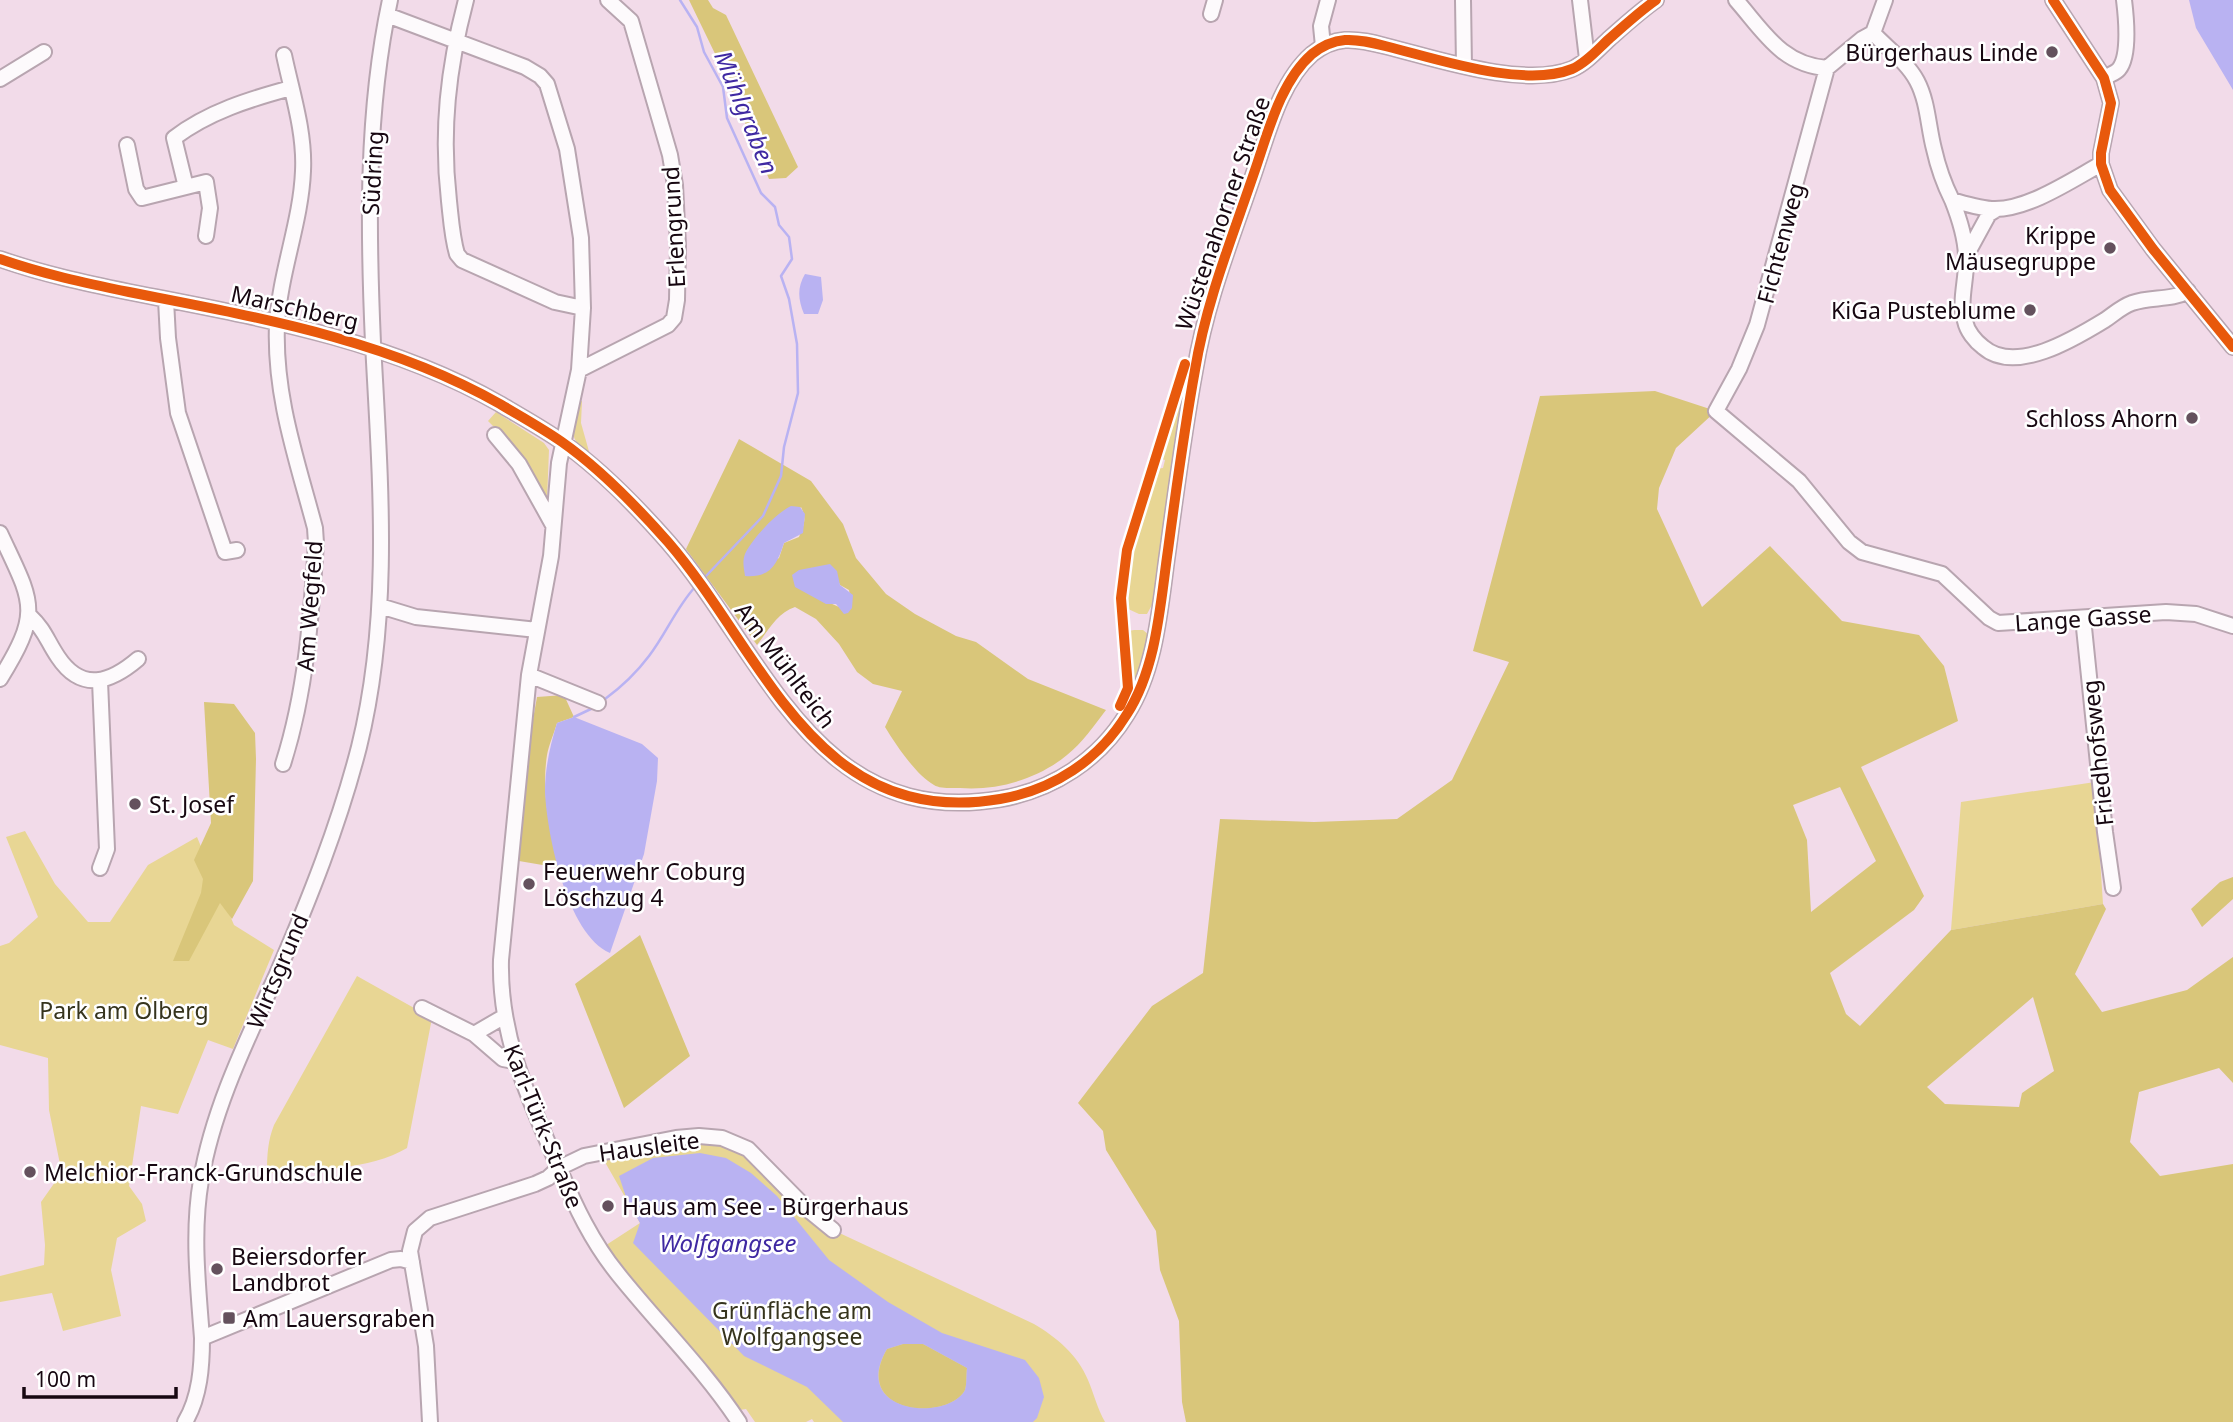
<svg xmlns="http://www.w3.org/2000/svg" width="2233" height="1422" viewBox="0 0 2233 1422" font-family="'Noto Sans',sans-serif">
  <style>
    .green { fill: #e8d694 }
    .forest { fill: #d9c67a; fill-rule: evenodd }
    .water { fill: #b9b2f2; fill-rule: evenodd }
    .lines { fill: none; stroke-linecap: round; stroke-linejoin: round }
    .stream { stroke: #b9b2f2; stroke-width: 2.5 }
    .minor-casing { stroke: #b8a5b0; stroke-width: 18 }
    .minor { stroke: #fdfafc; stroke-width: 14 }
    .cycleway-casing { stroke: #fff; stroke-width: 15 }
    .cycleway { stroke: #e8590c; stroke-width: 10 }
    .poi-dot { fill: #64515d; stroke: #fff; stroke-width: 2.5 }
    .labels { text-anchor: middle; dominant-baseline: central; stroke-width: 5; stroke-linejoin: round; paint-order: stroke }
    .poi-label { font-size: 23px; fill: #170711; stroke: #fff; text-anchor: start }
    .street-label { font-size: 23px; fill: #170711; stroke: #fff }
    .park-label { font-size: 23px; fill: #36341d; stroke: #fff }
    .water-label { font-size: 24px; font-style: italic; fill: #3f29a2; stroke: #fff }
  </style>
  <rect width="100%" height="100%" fill="#f2dbe9"/>
  <path class="green" d="M1187,377l-34,226 -6,11h-8l-13,-6 3,-45 25,-94 9,-1 2,-8 -6,-2z
    M582,401l-1,22 9,32c-24,-16 -17,-28 -14,-53z
    M496,412l48,31 5,7 -2,50 -27,-47 -32,-32z
    M1134,630h9l6,5 -6,26 -9,22 -6,-47 1,-5z
    M2095,782l8,122 -152,26 10,-128z
    M25,831l30,53 33,38h22l38,-57 49,-28 37,88 40,25 -41,99 -25,-9 -30,74 -37,-8 -12,80 13,18 4,17 -29,17 -6,32 10,46 -58,15 -11,-38 -52,9v-26l44,-11 1,-20 -4,-43 19,-27 1,-6 -12,-59 -1,-52 -48,-13v-99l9,-3 29,-26 -32,-80z
    M357,976l75,42 -25,130c-36,22 -95,22 -138,25l-2,-1c0,-17 1,-32 7,-47z
    M693,1139l44,8 96,83 201,94c22,13 44,31 54,56 6,14 9,28 17,42h-291l-2,-3 -6,3h-51l-9,-13 -14,2 -132,-162 40,-26 -38,-66z"/>
  <path class="forest" d="M689,0h19l5,8 13,7 72,152 -12,11 -17,1 -49,-115z
    M1655,391l61,20 -40,37 -17,40 -2,21 45,98 68,-61 72,75 77,14 25,31 14,55 -97,46 63,129 -10,14 -84,63 16,41 14,12 91,-96 152,-26 3,5 -31,65 27,38 85,-22 46,-33v126l-14,-15 -80,24 -9,50 30,34 73,-12v258h-1047l-4,-20 -3,-81 -19,-51 -4,-39 -50,-81 -3,-19 -25,-28 74,-97 51,-33 17,-154 94,3 83,-3 55,-39 57,-118 -36,-11 67,-255zM1840,787l36,74 -65,51 -4,-72 -14,-35zM2033,997l21,74 -32,22 -3,14 -74,-3 -18,-17z
    M739,439l72,42 32,43 13,34 30,36 29,20 41,22 20,6 52,37 78,31c-12,16 -24,33 -39,45 -29,24 -70,36 -107,33 -7,0 -20,1 -26,-3 -18,-10 -38,-40 -49,-58l17,-36 -29,-7 -16,-12 -18,-28 -23,-25 -21,-12c-18,6 -27,24 -38,38l-71,-96zM801,507c6,12 3,18 -2,30l-15,6 -5,15 -33,18zM837,578l3,7 9,5 3,18 -13,-1 -9,-4z
    M564,695l10,22 -17,6c-3,11 -8,21 -10,32 -6,38 3,77 13,113l-41,-7 9,-114 9,-50z
    M204,702l30,2 21,29 1,26 -3,122 -21,38 -12,-16 -31,58h-16l28,-68 2,-14 -9,-19 17,-37z
    M2233,877v22l-31,28 -11,-18 29,-27z
    M640,935l50,121 -66,52 -49,-124z
    M903,1344h20l44,24c-1,7 0,16 -2,22 -17,32 -115,25 -78,-41z"/>
  <path class="water" d="M2189,0h44v90l-37,-62z
    M805,274l16,3 2,23 -5,14h-14c-6,-15 -7,-26 1,-40z
    M791,506l9,1 5,7 -2,19 -19,10c-7,22 -14,35 -39,33 -1,-8 -3,-14 0,-22 7,-15 31,-41 46,-48z
    M830,564l7,7 3,14 13,10 -1,13 -4,5 -4,1 -8,-10h-10l-31,-17 -3,-12 7,-5z
    M574,717l68,27 16,14 -1,23 -13,73 -34,99c-43,-19 -63,-118 -65,-161 0,-24 5,-46 12,-69z
    M700,1153l26,5 25,15 26,23 52,64 59,42 54,31 83,27 14,18 5,19 -7,21 -4,4h-190l-36,-35 -63,-31 -111,-113 7,-20 -13,-23 -8,-24 34,-18zM903,1344h20l44,24c-1,7 0,16 -2,22 -17,32 -116,24 -78,-41z"/>
  <g class="lines">
    <path class="stream" d="M680,0l17,27 7,25 19,35 4,31 34,75 14,14 4,18 10,12 3,22 -11,17 8,23 8,45 1,49 -14,54 -3,29 -18,40 -57,60
      M605,699c15,-11 32,-27 44,-43 17,-22 27,-48 46,-69
      M574,717l19,-9"/>
    <g class="minor-casing">
      <path id="minor" d="M466,0c-18,68 -25,131 -17,201 2,18 3,36 8,53l5,6 93,42 28,6
        M1463,0l1,66
        M1580,0l7,59
        M1736,0c28,32 46,65 91,68l35,-29 11,-6
        M1885,0l-12,33c14,15 34,29 44,48 11,21 11,45 17,68 4,18 10,35 18,51 14,4 29,9 43,9 34,0 77,-29 106,-45
        M2053,0l51,78 7,25 -10,50v11l9,26 43,59 80,98
        M1211,14l4,-14
        M387,15l138,52 15,9 7,8 20,65 14,89 2,70 -4,62 -20,93 -8,93 -22,119 -28,285c-2,77 28,139 58,208 16,38 33,74 59,106 40,50 86,95 121,148
        M1323,46l-2,-20 7,-26
        M1827,68l-70,257 -18,44 -23,42 83,70 50,61 13,10 80,22 47,44 9,5 168,-11 30,2 37,12
        M2104,78c5,-3 12,-5 15,-9 11,-13 7,-53 5,-69
        M0,79l44,-27
        M127,145l9,44 6,9 44,-11 -12,-49c34,-26 76,-39 117,-50
        M186,187l20,-5 4,26 -4,28
        M1952,200c8,20 15,42 14,63 0,19 -7,39 -1,58 2,10 10,20 18,26 32,28 91,-8 122,-27 9,-6 16,-13 27,-17 19,-7 39,-2 56,-12
        M1966,256l23,-42 8,-5
        M0,259c43,15 85,24 129,33 127,25 257,47 371,112 20,12 42,24 62,38 37,26 76,66 106,100 96,111 147,288 332,257 53,-9 99,-39 127,-85 30,-47 33,-109 41,-164 8,-60 16,-120 27,-180 11,-68 37,-132 59,-197 14,-40 26,-91 58,-119 10,-8 21,-13 33,-14 16,-1 32,4 48,8 47,12 132,40 179,21 14,-6 26,-20 37,-30 16,-14 30,-27 47,-39
        M166,300l2,38 10,75 47,139 12,-2
        M579,370l89,-45 6,-7 3,-18 1,-55 -3,-60 -5,-30 -39,-134 -23,-21
        M495,435l24,29 34,61
        M0,533c32,69 43,77 0,146
        M380,606l36,11 121,13
        M30,616c15,14 17,25 28,41 24,36 53,25 80,2
        M2083,618l22,214 8,56
        M529,675l69,28
        M283,764c23,-72 28,-145 33,-221l-1,-15c-18,-68 -41,-132 -38,-204 3,-52 24,-102 26,-153 2,-39 -11,-78 -19,-116
        M100,868l7,-19 -7,-168
        M422,1008l52,26 29,25 11,2
        M474,1034l31,-18
        M202,1338c-4,-53 -10,-106 -1,-158 12,-72 46,-140 76,-206 32,-74 62,-149 82,-227 33,-133 21,-269 14,-404 -5,-114 -7,-231 17,-343
        M185,1422c15,-25 17,-56 17,-84l189,-78 10,-1 11,3
        M430,1422l-4,-76 -16,-95 5,-20 15,-13 105,-34 13,-6 11,-10 25,-12 92,-18 23,-2 23,2 26,11 58,59 27,22"/>
    </g>
    <use href="#minor" class="minor"/>
    <g class="cycleway-casing">
      <path id="cycleway" d="M2053,0l51,78 7,25 -10,50v11l9,26 43,59 80,98
        M0,259c43,15 85,24 129,33 127,25 257,47 371,112 20,12 42,24 62,38 37,26 76,66 106,100 96,111 147,288 332,257 53,-9 99,-39 127,-85 30,-47 33,-109 41,-164 8,-60 16,-120 27,-180 11,-68 37,-132 59,-197 14,-40 26,-91 58,-119 10,-8 21,-13 33,-14 16,-1 32,4 48,8 47,12 132,40 179,21 14,-6 26,-20 37,-30 16,-14 30,-27 47,-39
        M1120,706l8,-18 -7,-90 6,-48 58,-186"/>
    </g>
    <use href="#cycleway" class="cycleway"/>
  </g>
  <g class="poi-dot">
    <circle cx="2052" cy="52" r="7"/>
    <circle cx="2110" cy="248" r="7"/>
    <circle cx="2030" cy="310" r="7"/>
    <circle cx="2192" cy="418" r="7"/>
    <circle cx="135" cy="804" r="7"/>
    <circle cx="529" cy="884" r="7"/>
    <circle cx="30" cy="1172" r="7"/>
    <circle cx="608" cy="1206" r="7"/>
    <circle cx="217" cy="1269" r="7"/>
    <rect x="222" y="1311" width="14" height="14" rx="3.5"/>
  </g>
  <g class="labels">
    <g class="poi-label">
      <text x="2038" y="52" text-anchor="end">Bürgerhaus Linde</text>
      <text x="2096" y="235" text-anchor="end">Krippe<tspan x="2096" dy="26">Mäusegruppe</tspan></text>
      <text x="2016" y="310" text-anchor="end">KiGa Pusteblume</text>
      <text x="2178" y="418" text-anchor="end">Schloss Ahorn</text>
      <text x="149" y="804">St. Josef</text>
      <text x="543" y="871">Feuerwehr Coburg<tspan x="543" dy="26">Löschzug 4</tspan></text>
      <text x="44" y="1172">Melchior-Franck-Grundschule</text>
      <text x="622" y="1206">Haus am See - Bürgerhaus</text>
      <text x="231" y="1256">Beiersdorfer<tspan x="231" dy="26">Landbrot</tspan></text>
      <text x="243" y="1318">Am Lauersgraben</text>
    </g>
    <g class="street-label">
      <text transform="translate(372 173) rotate(-87)">Südring</text>
      <text transform="translate(1222 213) rotate(-71)">Wüstenahorner Straße</text>
      <text transform="translate(673 227) rotate(-93)">Erlengrund</text>
      <text transform="translate(1780 243) rotate(-75)">Fichtenweg</text>
      <text transform="translate(295 307) rotate(13)">Marschberg</text>
      <text transform="translate(309 606) rotate(-86)">Am Wegfeld</text>
      <text transform="translate(2083 618) rotate(-4)">Lange Gasse</text>
      <text transform="translate(786 665) rotate(53)">Am Mühlteich</text>
      <text transform="translate(2097 753) rotate(-96)">Friedhofsweg</text>
      <text transform="translate(277 971) rotate(-67)">Wirtsgrund</text>
      <text transform="translate(544 1126) rotate(68)">Karl-Türk-Straße</text>
      <text transform="translate(649 1146) rotate(-8)">Hausleite</text>
    </g>
    <g class="park-label">
      <text x="124" y="1010">Park am Ölberg</text>
      <text x="792" y="1310">Grünfläche am<tspan x="792" dy="26">Wolfgangsee</tspan></text>
    </g>
    <g class="water-label">
      <text transform="translate(747 112) rotate(68)">Mühlgraben</text>
      <text x="728" y="1242">Wolfgangsee</text>
    </g>
  </g>
  <path d="M24 1387v10h152v-10" fill="none" stroke="#170711" stroke-width="3.5"/>
  <text x="35" y="1387" font-size="21" fill="#170711" stroke="#ffffff" stroke-width="5" paint-order="stroke">100 m</text>
</svg>
